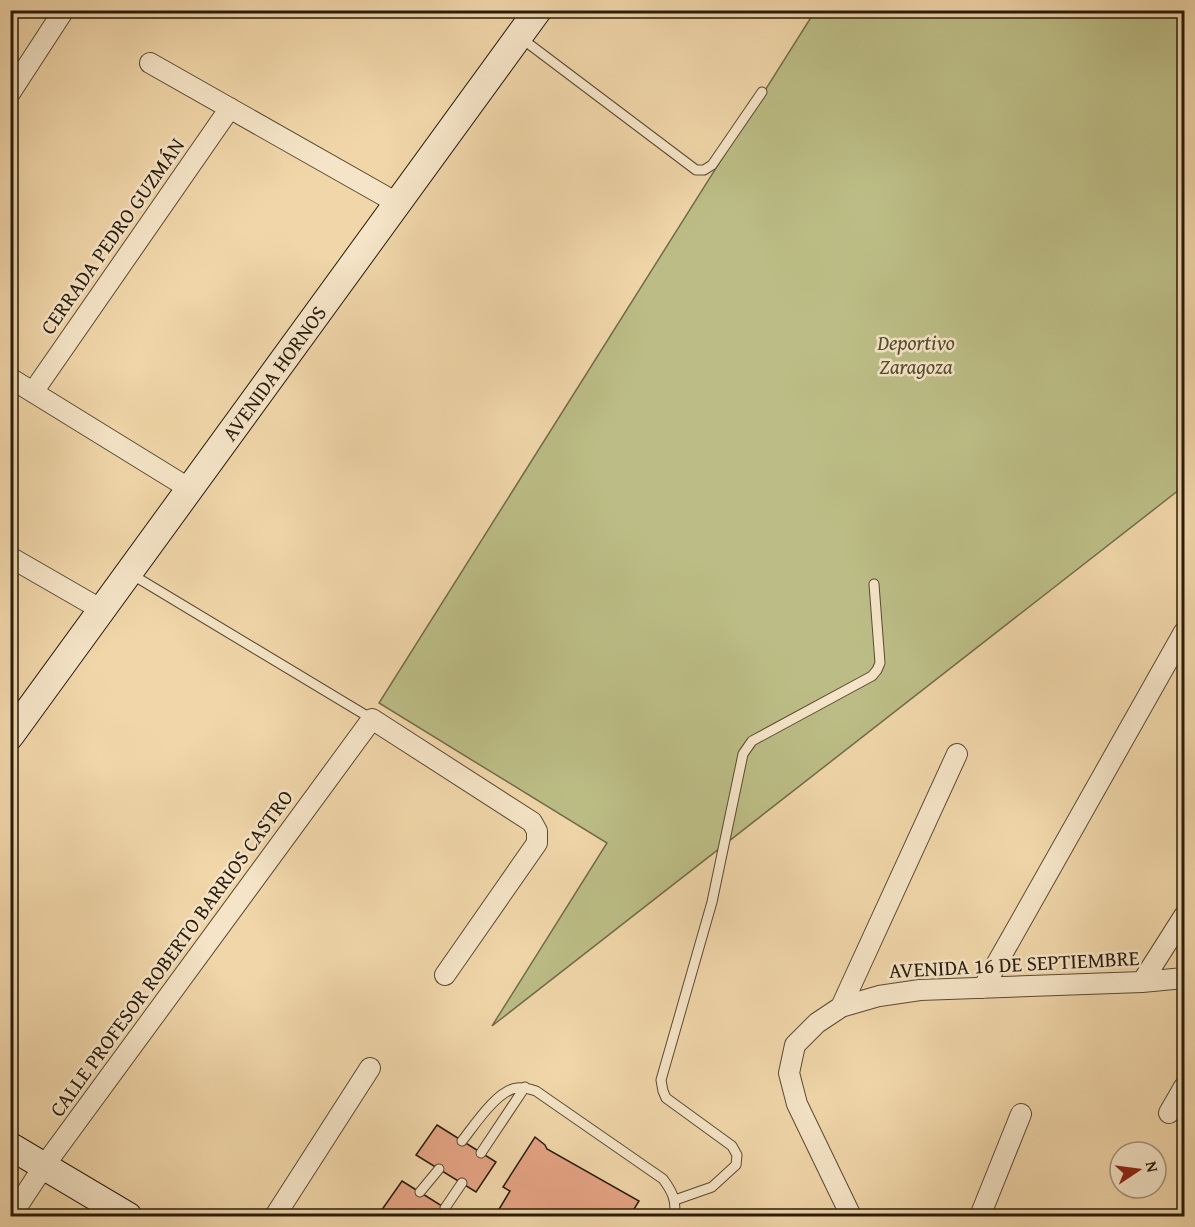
<svg xmlns="http://www.w3.org/2000/svg" width="1195" height="1227" viewBox="0 0 1195 1227" font-family="'Gentium Book Plus',serif">
  <style>
    .green { fill: #bcbd86; stroke: #726c4a; stroke-width: 1.5 }
    .building { fill: #e4a384; stroke: #281c0d; stroke-width: 1.5 }
    .lines { fill: none; stroke-linecap: round; stroke-linejoin: round }
    .lane-casing { stroke: #5a4a34; stroke-width: 11 }
    .street-casing { stroke: #5a4a34; stroke-width: 22 }
    .secondary-casing { stroke: #281c0d; stroke-width: 29 }
    .lane { stroke: #f5e4c7; stroke-width: 9 }
    .street { stroke: #f5e4c7; stroke-width: 20 }
    .secondary { stroke: #f5e4c7; stroke-width: 27 }
    .labels { text-anchor: middle; dominant-baseline: central; stroke-width: 5; stroke-linejoin: round; paint-order: stroke }
    .street-label { font-size: 21px; fill: #281c0d; stroke: #f5e4c7 }
    .park-label { font-size: 21px; font-style: italic; fill: #544c31; stroke: #f5e4c7 }
  </style>
  <rect width="100%" height="100%" fill="#f0d6a9"/>
  <filter id="stains"><feTurbulence type="fractalNoise" baseFrequency=".00333" numOctaves="4"/><feColorMatrix values="0 0 0 0 .2 0 0 0 0 .09 0 0 0 0 .02 0 0 0 .5 -.17"/></filter>
  <radialGradient id="worn" r=".72"><stop offset=".6" stop-color="#630" stop-opacity="0"/><stop offset="1" stop-color="#630" stop-opacity=".3"/></radialGradient>
  <path class="green" d="M815,11h369v475l-692,540 115,-183 -228,-140z"/>
  <path class="building" d="M437,1125l59,37 -20,30 -60,-37z
    M535,1137l10,8 2,4 92,52 -9,15h-135l15,-25 -7,-4z
    M402,1181l56,35h-68l-9,-5z"/>
  <g class="lines">
    <g class="lane-casing">
      <path id="lane" d="M521,38l175,132h8l8,-5 50,-73
        M131,574l241,145
        M462,1141c12,-15 35,-51 55,-53 7,-1 13,1 19,3l127,88c9,12 14,22 11,37
        M481,1153l44,-66
        M420,1192l19,-23
        M675,1200l37,-13 24,-22 1,-10 -5,-9 -66,-48 -3,-7 -2,-11 51,-178 31,-148 9,-13 120,-65 5,-6 3,-7 -6,-79
        M445,1208l17,-25"/>
    </g>
    <g class="street-casing">
      <path id="street" d="M150,63l247,140
        M10,93l54,-83
        M10,378l180,111
        M33,392l197,-284
        M10,557l92,53
        M1142,982l42,-66
        M983,988l201,-356
        M841,1007l116,-253
        M1169,1113l15,-26
        M11,1216l33,-50 328,-447 160,103 5,9v12l-92,132
        M275,1216l95,-148
        M851,1216l-54,-112 -8,-31 6,-28 22,-22 24,-16 38,-11 41,-6 222,-8 42,-4
        M980,1216l41,-102"/>
    </g>
    <g class="secondary-casing">
      <path id="secondary" d="M10,736l528,-726
        M10,1146l118,70"/>
    </g>
    <use href="#lane" class="lane"/>
    <use href="#street" class="street"/>
    <use href="#secondary" class="secondary"/>
  </g>
  <g class="labels">
    <g class="street-label">
      <text transform="translate(112 236) rotate(-55)">CERRADA PEDRO GUZMÁN</text>
      <text transform="translate(274 373) rotate(-54)">AVENIDA HORNOS</text>
      <text transform="translate(171 953) rotate(-54)">CALLE PROFESOR ROBERTO BARRIOS CASTRO</text>
      <text transform="translate(1014 964) rotate(-3)">AVENIDA 16 DE SEPTIEMBRE</text>
    </g>
    <g class="park-label">
      <text x="916" y="342">Deportivo<tspan x="916" dy="24">Zaragoza</tspan></text>
    </g>
  </g>
  <rect width="1195" height="1227" fill="none" stroke="#f0d6a9" stroke-width="36"/>
  <rect x="12" y="12" width="1171" height="1203" fill="none" stroke="#281c0d" stroke-width="3"/>
  <rect x="18" y="18" width="1159" height="1191" fill="none" stroke="#281c0d" stroke-width="1.5"/>
  <g transform="translate(1138 1170) rotate(77)"><circle r="28" fill="#f5e4c7" stroke="#a3947d" stroke-width="1.5"/>
  <path d="M0-4.5L10 22L0 15L-10 22Z" fill="#8f2418"/>
  <text y="-9" font-size="16" font-weight="bold" text-anchor="middle" fill="#281c0d">N</text>
  </g>
  <rect width="100%" height="100%" filter="url(#stains)"/>
  <rect width="100%" height="100%" fill="url(#worn)"/>
</svg>
